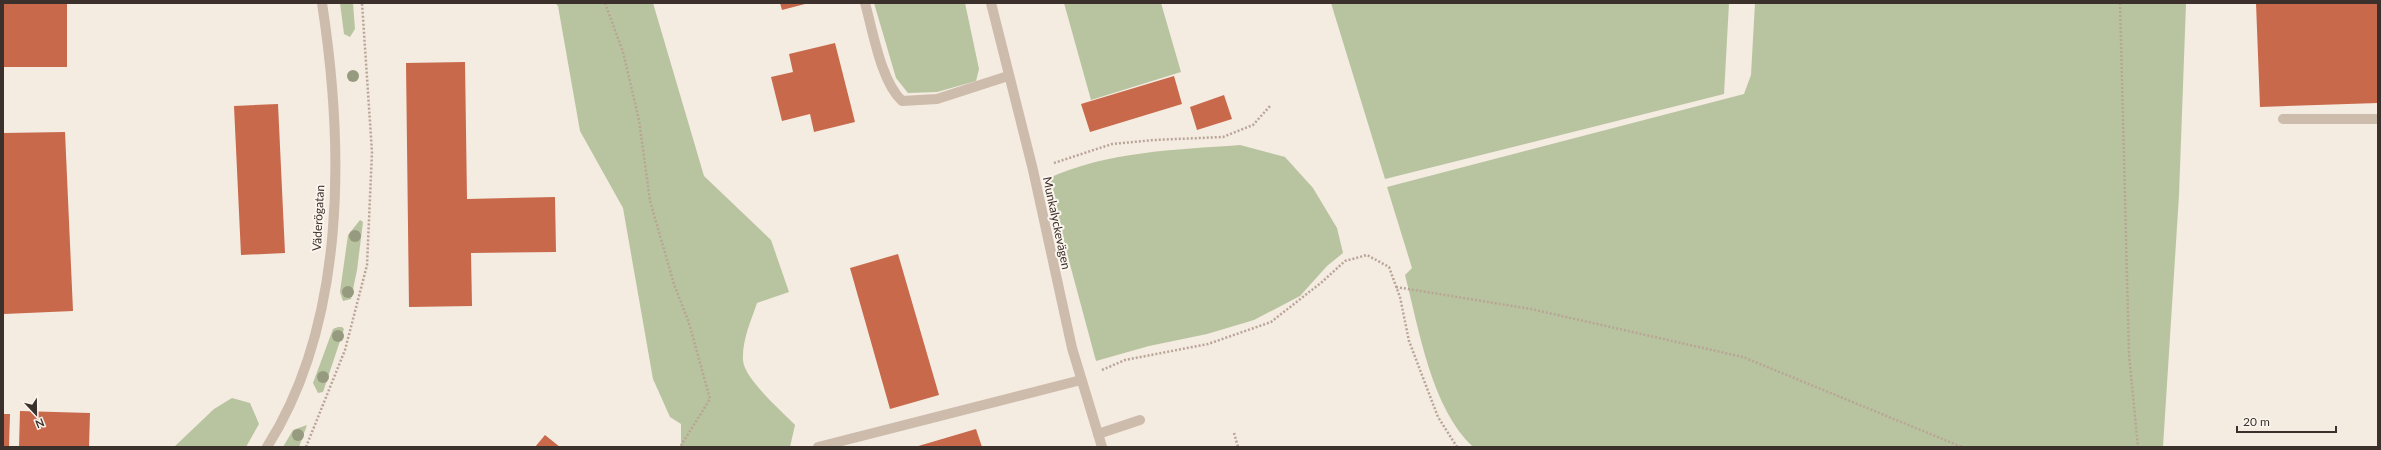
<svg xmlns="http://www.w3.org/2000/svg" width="2381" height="450" viewBox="0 0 2381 450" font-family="Lato,sans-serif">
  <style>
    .green { fill: #b8c4a0 }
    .building { fill: #c8694b }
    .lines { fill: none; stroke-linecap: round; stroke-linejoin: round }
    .path { stroke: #b9a596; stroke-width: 2.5; stroke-dasharray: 2 2; stroke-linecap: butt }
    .lane { stroke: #cdbbac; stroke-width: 10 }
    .street { stroke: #cdbbac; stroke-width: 10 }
    .tree { fill: #969b7f }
    .labels { text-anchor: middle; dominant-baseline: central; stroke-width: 4; stroke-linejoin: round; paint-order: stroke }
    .street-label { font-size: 12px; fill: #3b302b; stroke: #fbf5ee }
  </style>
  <rect width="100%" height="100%" fill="#f4ebe1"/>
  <path class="green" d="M340,3h13l2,26 -5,8 -6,-3z
    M555,3h98l51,173 67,64 18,52 -32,11c-6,18 -15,37 -14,57 1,19 39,51 52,65l-5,22h-109v-23l-11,-7 -17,-38 -30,-171 -43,-77 -22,-125z
    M874,3h91l14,66 -3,12 -39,11 -29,1 -12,-15z
    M1064,3h97l20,69 -90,28z
    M1331,3h398l-5,91 -339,85z
    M1755,3h431l-7,192 -16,252h-690c-42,-39 -54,-118 -68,-172l7,-7 -25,-81 357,-93 7,-19z
    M1240,145l45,12 28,31 24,40 6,25 -16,13 -27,30 -46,24 -47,14 -58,12 -53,15 -49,-182c60,-28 128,-29 193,-34z
    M360,220l3,2 -6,48 -6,29 -8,2 -3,-9 8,-57z
    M338,327h4l2,2 -21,63 -5,1 -5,-10 20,-54z
    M232,398l18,5 9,21 -13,23h-72l40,-38z
    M307,425l-8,22h-16l10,-17z"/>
  <path class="building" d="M3,3h64v64h-64z
    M780,3h25v1l-23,6z
    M2256,3h122v100l-118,4z
    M835,43l20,79 -41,10 -4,-18 -28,7 -11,-44 22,-5 -4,-18z
    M465,62l2,137 88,-2 1,55 -85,1 1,53 -63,1 -3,-244z
    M1174,76l8,28 -92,28 -9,-28z
    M1224,95l8,24 -35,11 -7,-23z
    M278,104l7,149 -44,2 -7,-149z
    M65,132l8,179 -69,3 -1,-181z
    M898,254l41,141 -49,14 -40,-141z
    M20,411l70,2 -1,34h-70z
    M3,414h7l-1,33h-6z
    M976,429l6,18h-67z
    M545,435l15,12h-25z"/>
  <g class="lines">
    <path class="path" d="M605,3l18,49 16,68 11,81 24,83 15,39 21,76 -30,48
      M2120,3l9,352 9,92
      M1054,163l58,-19 42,-4 69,-3 30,-12 17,-19
      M1396,287l135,22 212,48 219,90
      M1102,370l23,-10 83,-16 63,-22 51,-40 23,-21 22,-6 22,12 11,30 9,44 29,76 19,30
      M1234,433l4,14
      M306,447l39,-97 22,-85 5,-113 -10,-149"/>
    <path class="lane" d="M2283,119h95
      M1098,434l42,-14
      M818,447l263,-67"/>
    <path class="street" d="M865,3c8,29 16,78 37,98l35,-2 71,-23
      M991,3l42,167 39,178 30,99
      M267,447c80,-126 77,-301 55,-444"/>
  </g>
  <g class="tree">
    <circle cx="353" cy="76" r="6"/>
    <circle cx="355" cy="236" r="6"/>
    <circle cx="348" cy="292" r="6"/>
    <circle cx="338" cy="336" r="6"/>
    <circle cx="323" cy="377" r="6"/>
    <circle cx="298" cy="435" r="6"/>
  </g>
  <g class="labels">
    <g class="street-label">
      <text transform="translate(318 218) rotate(-87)">Väderögatan</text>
      <text transform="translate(1057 223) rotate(78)">Munkalyckevägen</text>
    </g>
  </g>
  <rect width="2381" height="450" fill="none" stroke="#3b302b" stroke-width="8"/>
  <g transform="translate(36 414) rotate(158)" stroke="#fbf5ee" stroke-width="3" paint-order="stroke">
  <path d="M0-3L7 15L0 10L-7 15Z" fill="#3b302b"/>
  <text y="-6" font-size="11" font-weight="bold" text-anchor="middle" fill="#3b302b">N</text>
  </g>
  <path d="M2237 426v6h99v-6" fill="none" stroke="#3b302b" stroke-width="2"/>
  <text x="2243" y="426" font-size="12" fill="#3b302b" stroke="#fbf5ee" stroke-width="3" paint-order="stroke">20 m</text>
</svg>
